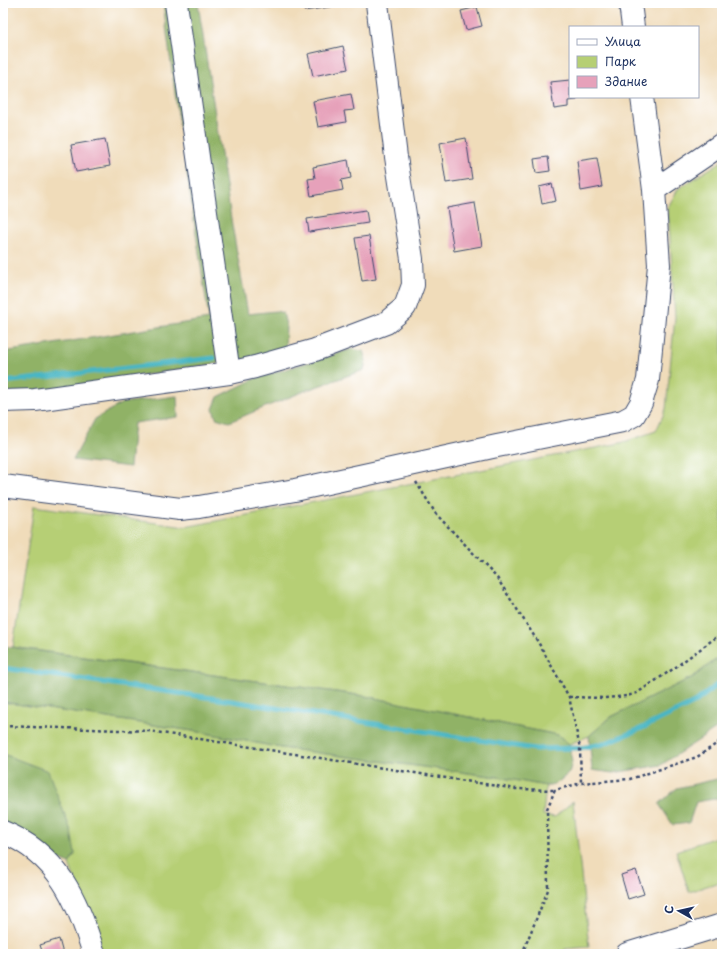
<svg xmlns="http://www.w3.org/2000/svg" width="725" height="957" viewBox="0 0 725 957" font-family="'Playpen Sans',sans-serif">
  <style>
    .green { fill: #b6cf74; stroke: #687f69 }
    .forest { fill: #90b266; stroke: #567062 }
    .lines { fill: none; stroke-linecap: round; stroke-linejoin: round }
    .stream { stroke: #49b6c4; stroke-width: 5 }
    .building { fill: #e6a1ba }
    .minor-casing { stroke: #3b496c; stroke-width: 24 }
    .path { stroke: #3b496c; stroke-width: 2.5; stroke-dasharray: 3 3; stroke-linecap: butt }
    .minor { stroke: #fff; stroke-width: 22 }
  </style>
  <rect width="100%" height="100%" fill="#fff"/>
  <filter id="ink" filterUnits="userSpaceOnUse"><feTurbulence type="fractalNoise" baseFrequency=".025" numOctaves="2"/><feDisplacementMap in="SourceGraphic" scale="8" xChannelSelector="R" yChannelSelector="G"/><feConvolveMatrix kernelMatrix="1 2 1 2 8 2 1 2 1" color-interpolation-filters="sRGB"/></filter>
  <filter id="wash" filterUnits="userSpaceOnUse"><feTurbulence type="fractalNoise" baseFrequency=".012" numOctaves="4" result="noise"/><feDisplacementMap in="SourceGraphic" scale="16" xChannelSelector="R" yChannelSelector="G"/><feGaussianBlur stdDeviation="0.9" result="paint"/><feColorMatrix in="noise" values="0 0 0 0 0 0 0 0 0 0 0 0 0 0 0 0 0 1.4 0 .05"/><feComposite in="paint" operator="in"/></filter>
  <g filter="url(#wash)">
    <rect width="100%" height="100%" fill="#f0dcba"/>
    <path class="green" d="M722,161v494l-29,22 -82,40 -22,19 -20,8 -11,-9 -193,-39 -352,-49 21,-141 151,21 436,-84 35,-12 10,-22 9,-92 -7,-110 10,-18z
      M3,702l203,31 76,15 216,29 48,9 -3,29 12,2 18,-16 16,146 -24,2v5h-463l-10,-33 -23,-57 6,-10 -57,-94 -15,-6z
      M722,835v46l-33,11 -13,-41z"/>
    <path class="forest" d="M163,3h35l34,222 16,89 28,-3 7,2 3,12 -1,28 -282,44v-45l206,-33 -32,-210z
      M352,349l11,2 3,9 -2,10 -57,20 -78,32 -13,-4 -3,-9 5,-12 36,-18z
      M177,396l1,21 -44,6 -4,44 -57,-7 22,-41 27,-16z
      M3,646l362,50 193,39 11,9 3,18 -3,11 -12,10 -11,3 -48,-9 -216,-29 -76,-15 -203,-31z
      M722,655v70l-61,40 -48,8 -21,-3 -3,-34 22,-19 82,-40z
      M3,754l45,17 23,60 4,23 -6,10 -12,-6 -54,-36z
      M722,778v22l-8,-1 -18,3 -7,21 -16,2 -14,-21 18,-16z"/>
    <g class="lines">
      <path class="stream" d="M3,382l211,-24
        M3,668l223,32 309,49 45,-1 23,-4 37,-15 54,-26 28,-22"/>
    </g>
    <g id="blocks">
      <path class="building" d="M303,3h33v3l-32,5z
        M477,7l5,19 -16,4 -5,-19z
        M343,46l5,23 -35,7 -5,-22z
        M570,80v17h7v3l-9,1v6l-14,2 -4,-27z
        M351,94l3,16 -10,1 2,11 -28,5 -5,-26z
        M466,138l6,41 -26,4 -6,-40z
        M105,139l5,27 -34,6 -5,-27z
        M548,157l2,14 -14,2 -2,-14z
        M597,158l5,29 -21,4 -4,-30z
        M348,160l3,18 -10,2 2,10 -32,6 -3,-17 7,-1 -2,-11z
        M552,184l4,17 -14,3 -3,-17z
        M475,203l7,43 -28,5 -7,-43z
        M366,210l2,13 -59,9 -2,-13z
        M369,236l7,43 -14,2 -7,-43z
        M636,870l8,24 -16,5 -7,-24z
        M59,939l4,15h-20l-3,-9z"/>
    </g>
  </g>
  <g filter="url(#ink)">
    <use href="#blocks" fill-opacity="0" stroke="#3b496c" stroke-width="1"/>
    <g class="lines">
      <g class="minor-casing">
        <path id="minor" d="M176,3l53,370
          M630,3l3,24
          M654,190l68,-46
          M3,401l32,-1 194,-27 26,-6 60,-17 71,-27 19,-16 8,-22 -1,-26 -16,-102 -19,-154
          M3,486l177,23 19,-2 96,-17 202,-44 126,-25 11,-6 7,-12 7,-23 11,-115 -5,-75 -12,-93
          M3,832c55,22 75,69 91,122
          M627,954l95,-29"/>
      </g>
      <path class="path" d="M416,482l20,32 61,64 41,64 31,55 11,51 1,35
        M569,697l36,1 22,-2 10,-3 36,-24 49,-36
        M3,726l146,5 367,58 39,1
        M522,954l26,-64 -1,-81 8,-19 26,-7 49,-4 67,-22 25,-17"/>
      <use href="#minor" class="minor"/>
    </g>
  </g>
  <rect width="725" height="957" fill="none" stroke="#fff" stroke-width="16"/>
  <rect x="569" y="26" width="130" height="72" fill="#ffffff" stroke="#a4acbf"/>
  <rect x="577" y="39" width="20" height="6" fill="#ffffff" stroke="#a4acbf"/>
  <text x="605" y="46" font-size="12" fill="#1b2f5e">Улица</text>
  <rect x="577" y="56" width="20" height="12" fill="#b6cf74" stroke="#a4acbf"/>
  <text x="605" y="66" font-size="12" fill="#1b2f5e">Парк</text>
  <rect x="577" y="76" width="20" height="12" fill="#e6a1ba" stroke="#a4acbf"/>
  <text x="605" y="86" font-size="12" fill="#1b2f5e">Здание</text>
  <g transform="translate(679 911) rotate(278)" stroke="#ffffff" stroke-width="3" paint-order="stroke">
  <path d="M0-3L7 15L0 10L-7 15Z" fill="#1b2f5e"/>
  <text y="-6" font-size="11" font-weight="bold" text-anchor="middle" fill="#1b2f5e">С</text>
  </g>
</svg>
